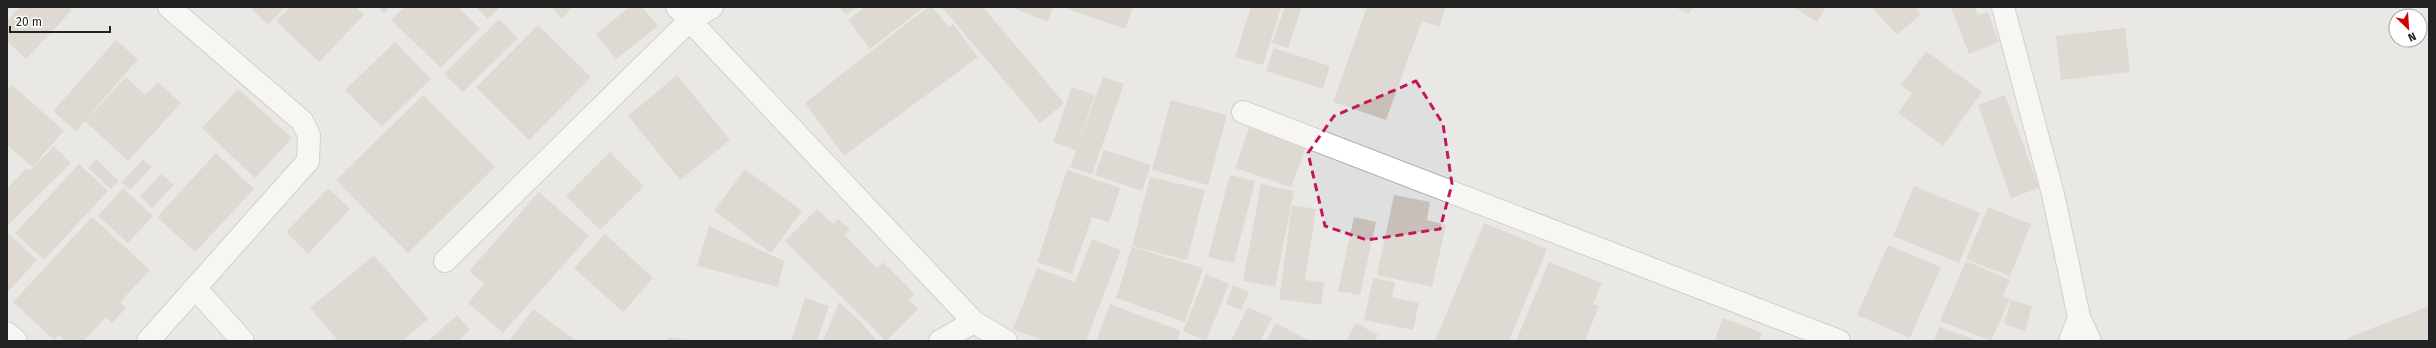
<svg xmlns="http://www.w3.org/2000/svg" width="2436" height="348" viewBox="0 0 2436 348" font-family="'Fira Sans',sans-serif">
  <style>
    .residential { fill: #e0dfdf; fill-rule: evenodd }
    .building { fill: #c7bfb8 }
    .lines { fill: none; stroke-linecap: round; stroke-linejoin: round }
    .minor-casing { stroke: #a9a9a9; stroke-width: 24 }
    .minor { stroke: #fff; stroke-width: 22 }
    .marked { fill: none; stroke: #c2185b; stroke-width: 3; stroke-dasharray: 8 5; stroke-linejoin: round }
  </style>
  <rect width="100%" height="100%" fill="#f2efe9"/>
  <path class="residential" d="M7,7h2422v334h-2422zM2396,16h24v24h-24z"/>
  <path class="building" d="M20,7h48l4,3 -46,49 -19,-18v-20z
    M250,7h35l-17,18z
    M290,7h66l8,8 -45,47 -43,-41z
    M378,7h12l-6,6z
    M405,7h53l22,22 -39,39 -50,-48z
    M476,7h24l-12,12z
    M551,7h22l-11,11z
    M630,7h12l16,19 -42,33 -20,-25z
    M839,7h17l-10,8z
    M865,7h59l-54,42 -22,-29z
    M928,7h4l17,20 4,-3 25,33 -134,99 -39,-53z
    M942,7h41l81,96 -24,20z
    M1011,7h42l-5,15z
    M1069,7h64l-8,22 -57,-20z
    M1251,7h30l-18,58 -28,-8z
    M1285,7h17l-14,41 -16,-5z
    M1367,7h79l-7,20 -17,-6 -36,99 -53,-18z
    M1675,7h18l-4,7z
    M1793,7h33l-9,15z
    M1871,7h44l6,7 -24,21z
    M1951,7h24l3,8 10,-3 11,30 -30,12z
    M499,19l19,19 -55,54 -19,-18z
    M538,25l53,52 -62,63 -53,-53z
    M2125,28l5,44 -69,8 -5,-44z
    M116,40l22,19 -62,72 -23,-20z
    M395,42l36,37 -49,48 -37,-37z
    M1274,48l56,18 -7,23 -57,-18z
    M1926,51l56,41 -39,54 -45,-33 14,-20 -11,-8z
    M677,75l53,65 -50,40 -52,-64z
    M126,77l19,18 13,-13 23,21 -53,58 -43,-40z
    M1103,77l21,7 -32,90 -22,-7z
    M12,85l52,46 -32,36 -25,-22v-54z
    M1072,87l23,8 -19,55 -23,-8z
    M238,89l54,49 -37,40 -53,-50z
    M423,95l72,72 -87,86 -72,-73z
    M2005,95l34,93 -28,10 -33,-93z
    M1171,100l56,15 -19,70 -56,-15z
    M1249,128l57,19 -15,40 -56,-19z
    M54,146l17,17 -62,61 -2,-2v-34l19,-19 3,2z
    M1104,150l47,15 -9,26 -47,-16z
    M610,152l34,34 -44,44 -34,-34z
    M216,153l38,36 -59,63 -38,-35z
    M96,159l23,22 -8,8 -23,-21z
    M143,159l9,8 -22,23 -8,-8z
    M79,164l29,27 -64,69 -29,-27z
    M745,169l57,42 -31,42 -57,-42z
    M1067,170l53,18 -11,34 -17,-5 -20,57 -35,-12z
    M161,174l13,11 -22,23 -12,-12z
    M1230,175l25,6 -21,82 -26,-6z
    M1150,177l55,13 -18,70 -55,-14z
    M1261,184l33,7 -19,96 -32,-6z
    M1914,186l66,27 -21,50 -66,-27z
    M123,188l30,28 -25,27 -30,-27z
    M328,188l22,21 -42,45 -22,-22z
    M539,192l50,44 -86,97 -35,-30 16,-19 -15,-13z
    M1394,195l36,7 -3,18 19,5 -14,62 -55,-12z
    M1292,205l24,4 -11,71 19,3 -3,22 -42,-6z
    M1988,207l43,17 -21,52 -44,-17z
    M817,209l16,15 5,-5 12,11 -6,5 33,33 6,-6 32,32 -6,5 9,10 -32,32 -101,-100z
    M92,217l58,53 -30,32 6,6 -14,15 -6,-6 -22,24h-18l-7,-6 -5,5 -41,-38z
    M1354,217l22,5 -16,73 -22,-4z
    M1484,223l63,26 -38,92h-74z
    M709,226l75,35 -6,26 -81,-21z
    M7,232l30,28 -29,32 -1,-1z
    M605,234l48,44 -30,34 -49,-44z
    M1092,239l29,11 -35,91h-41l-32,-12 24,-61 38,14z
    M1888,245l53,22 -31,71 -53,-23z
    M1132,247l71,21 -18,54 -69,-24z
    M374,255l54,64 -26,22h-64l-28,-33z
    M1966,261l44,19 -7,16 7,3 -19,42 -51,-20z
    M1549,262l53,21 -9,21 6,2 -14,35h-69z
    M1206,274l23,10 -23,57 -23,-10z
    M1373,278l22,4 -3,15 27,6 -6,27 -49,-10z
    M1233,285l16,7 -8,18 -15,-6z
    M805,298l24,8 -12,35h-26z
    M2011,300l21,6 -7,25 -21,-7z
    M839,302l23,21 15,18h-54z
    M1110,304l71,27 -4,10h-81z
    M2429,306v35h-81l-1,-3z
    M1248,307l24,11 -12,23h-29z
    M533,309l44,32h-68z
    M457,315l13,15 -12,11h-30z
    M1723,318l39,15 -3,8h-37l-7,-3z
    M1276,323l34,18h-44z
    M1356,323l22,12 -3,6h-29z
    M1939,327l35,12 -1,2h-39z
    M669,337l19,3 -1,1h-19z"/>
  <g class="lines">
    <g class="minor-casing">
      <path id="minor" d="M677,7l297,315 32,19
        M2003,7l50,187 26,123 11,24
        M1243,112l596,229
        M445,261l244,-240 23,-14
        M195,288l48,53
        M7,333l9,8
        M148,341l160,-180 1,-26 -7,-14 -133,-114
        M940,341l34,-19
        M2070,341l9,-24"/>
    </g>
    <use href="#minor" class="minor"/>
  </g>
  <path d="M0 0H2436V348H0ZM1416,81l27,43 9,60 -12,45 -73,11 -42,-14 -17,-73 26,-37z" fill="#f2efe9" fill-opacity=".55" fill-rule="evenodd"/>
  <path class="marked" d="M1416,81l27,43 9,60 -12,45 -73,11 -42,-14 -17,-73 26,-37z"/>
  <rect width="2436" height="348" fill="none" stroke="#222222" stroke-width="16"/>
  <g transform="translate(2408 28) rotate(155)"><circle r="19" fill="#ffffff" stroke="#a7a7a7"/>
  <path d="M0-3L7 15L0 10L-7 15Z" fill="#d40000"/>
  <text y="-6" font-size="11" font-weight="bold" text-anchor="middle" fill="#222222">N</text>
  </g>
  <path d="M10 26v6h100v-6" fill="none" stroke="#222222" stroke-width="2"/>
  <text x="16" y="26" font-size="12" fill="#222222" stroke="#ffffff" stroke-width="3" paint-order="stroke">20 m</text>
</svg>
